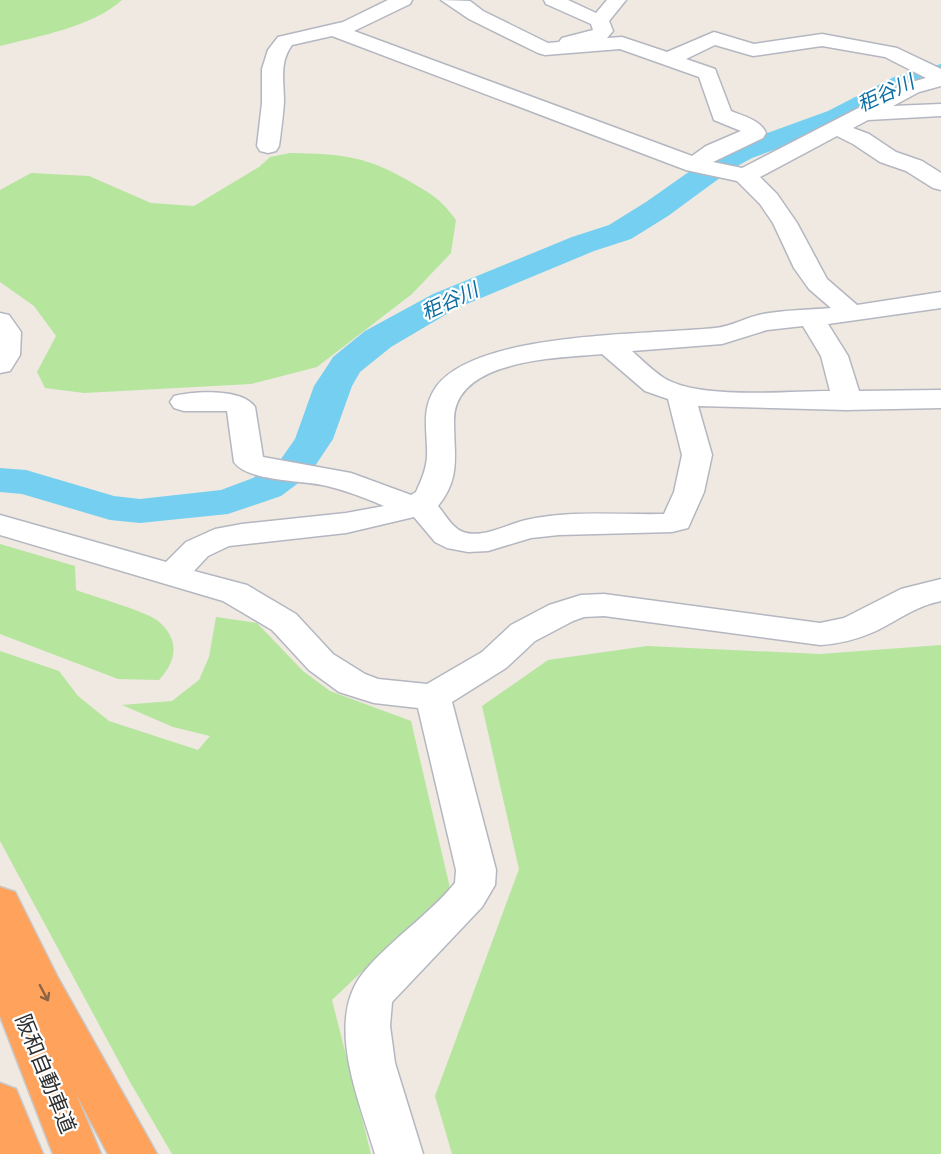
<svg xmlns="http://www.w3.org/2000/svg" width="941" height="1154" viewBox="0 0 941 1154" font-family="'Sofia Sans Condensed','Noto Sans JP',sans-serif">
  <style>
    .green { fill: #b6e59e }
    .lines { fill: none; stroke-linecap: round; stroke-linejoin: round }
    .river { fill: #75cff0; fill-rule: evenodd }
    .minor-casing { stroke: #b4b7c1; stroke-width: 3 }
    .highway-casing { stroke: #c9c9c9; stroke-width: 3 }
    .minor { fill: #fff; fill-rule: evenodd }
    .highway { fill: #ffa35c; fill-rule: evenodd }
    .oneway { stroke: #8c6343 }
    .labels { text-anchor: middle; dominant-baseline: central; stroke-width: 4.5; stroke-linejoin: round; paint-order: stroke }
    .water-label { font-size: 20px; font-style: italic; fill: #0d6fa3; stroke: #fff }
    .near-street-label { font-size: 21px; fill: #2e2e2e; stroke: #fff }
  </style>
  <rect width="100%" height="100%" fill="#efe9e1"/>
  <path class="green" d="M0,0h122c-30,27 -83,36 -122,46z
    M290,153c53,1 78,3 124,31 21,12 28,17 42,36l-5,33 -39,41 -95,73 -66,17 -167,9 -39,-5 -8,-16 19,-36 -22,-30 -34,-24v-92l31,-17 58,3 62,27 43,3 65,-39 11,-10z
    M0,544l75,22 1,24c16,6 72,22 82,31 22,18 19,40 1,59l-41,-1 -118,-45z
    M216,617l41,6 46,48 27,20 81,30 39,167 -118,112 39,154h-199l-42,-72 -130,-241v-190l59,20 19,25 31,25 89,29 12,-14 -37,-9 -51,-22 50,-4 27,-21 10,-23z
    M941,645v509h-489l-17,-58 84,-227 -37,-163 66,-46 99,-14 173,8z"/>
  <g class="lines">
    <path class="river" d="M941,64v17l-27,8 -66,34 -96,35 -20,11 -64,47 -37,23 -37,12 -137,57 -66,39 -31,25 -8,14 -19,53 -24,36 -28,21 -53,18 -88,9 -30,-3 -88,-26 -22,-2v-24l26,2 88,26 26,3 81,-9 32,-12 28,-19 14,-20 19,-53 14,-21 5,-8 32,-26 68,-37 139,-57 37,-12 37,-23 64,-45 22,-11 96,-35 66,-34z"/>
    <g class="minor-casing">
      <path id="minor" d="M388,0h24l-2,4 -56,27 338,125 14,-10 35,-15 -27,-11 -15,-43 -79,-28 -75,6 -7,-2 -69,-34 -28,-19 29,1 13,10 65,32 11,-1 3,-4 31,-8 -2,-6 -45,-20 -2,-4h24l28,13 11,-13h19l-17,21 4,10 -6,7 15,-1 45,15 47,-20 40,12 68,-10 75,14 44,21v17l-22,6 -26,14 48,-2v12l-73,4 -15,8 16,6 27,18 26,9 19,12v17l-8,-2 -27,-17 -26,-9 -27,-18 -16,-8 -77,41 17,17 20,29 30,56 30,26 84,-13v16l-113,16 20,32 11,35 82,-1v18l-95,2 -148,-4 14,49 -8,37 -16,36 -16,4 -113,3 -28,3 -43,13 -20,1 -21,-4 -12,-6 -21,-25 -68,16 -117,13 -21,10 -14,15 53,14 49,29 37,40 32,20 13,5 49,5 55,-32 29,-27 38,-20 32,-10 23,-1 216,29 24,-5 57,-29 40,-10v22c-25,5 -43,19 -65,30 -18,8 -37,13 -56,14l-216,-29 -20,1 -11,4 -38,20 -29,27 -54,34 44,168 -1,15 -13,22 -90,95 -2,24 5,37 28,91h-48c-15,-52 -51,-132 -12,-181 27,-33 65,-57 92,-90l1,-13 -38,-162 -44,-5 -35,-11 -30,-22 -37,-40 -49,-29 -223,-66v-20l166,47 20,-20 29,-13 27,-5 104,-11 38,-7c-18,-8 -37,-15 -57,-20 -24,-6 -79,-4 -93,-24l-7,-51h-43l-10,-3 -4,-6 4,-6c20,-5 68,-8 81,11l8,50 88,16 60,22 5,-3c5,-11 10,-22 11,-35 1,-25 -7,-47 9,-70 41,-56 213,-52 279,-59 16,-1 31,-11 48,-14 22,-4 45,-4 68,-6l-22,-19 -15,-21 -21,-45 -13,-19 -23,-23 -51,-11 -354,-134 -40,9c-13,17 -8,37 -8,57 -1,15 -3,29 -5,44l-3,5 -8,2 -8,-2 -3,-5 5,-43v-34l6,-19 10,-13 65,-15zM715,45l38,11 69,-10 63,11 41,21 -21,6 -163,84 -29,-6 50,-24 3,-5c-5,-13 -23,-17 -35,-22l-16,-42 -29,-10zM803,326l18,30 9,35c-41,0 -131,9 -166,-13 -11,-7 -22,-18 -32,-27l90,-7 45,-14zM602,354l43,37 23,8 14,56 -8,37 -10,22c-46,1 -92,-4 -138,6 -18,4 -44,19 -63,12 -11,-4 -18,-18 -25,-26 23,-28 16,-51 16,-84 -2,-63 104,-64 148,-68z
        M0,313l9,2 12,17 -1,23 -10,16 -10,2z"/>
    </g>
    <g class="highway-casing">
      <path id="highway" d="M0,887l15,5 42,84 100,178h-49l-32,-60 25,60h-48l-53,-138z
        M0,1083l16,6 27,65h-43z"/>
    </g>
    <use href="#minor" class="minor"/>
    <use href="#highway" class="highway"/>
  </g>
  <defs><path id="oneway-shaft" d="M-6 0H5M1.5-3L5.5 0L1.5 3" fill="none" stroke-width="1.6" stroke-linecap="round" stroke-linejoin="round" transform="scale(1.5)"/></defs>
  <use class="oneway" href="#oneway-shaft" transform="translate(44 993) rotate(62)"/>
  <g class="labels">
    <g class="water-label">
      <text transform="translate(886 94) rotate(-25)">秬谷川</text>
      <text transform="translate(450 302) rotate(-25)">秬谷川</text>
    </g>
    <g class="near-street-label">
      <text transform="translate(45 1074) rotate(68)">阪和自動車道</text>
    </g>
  </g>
</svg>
